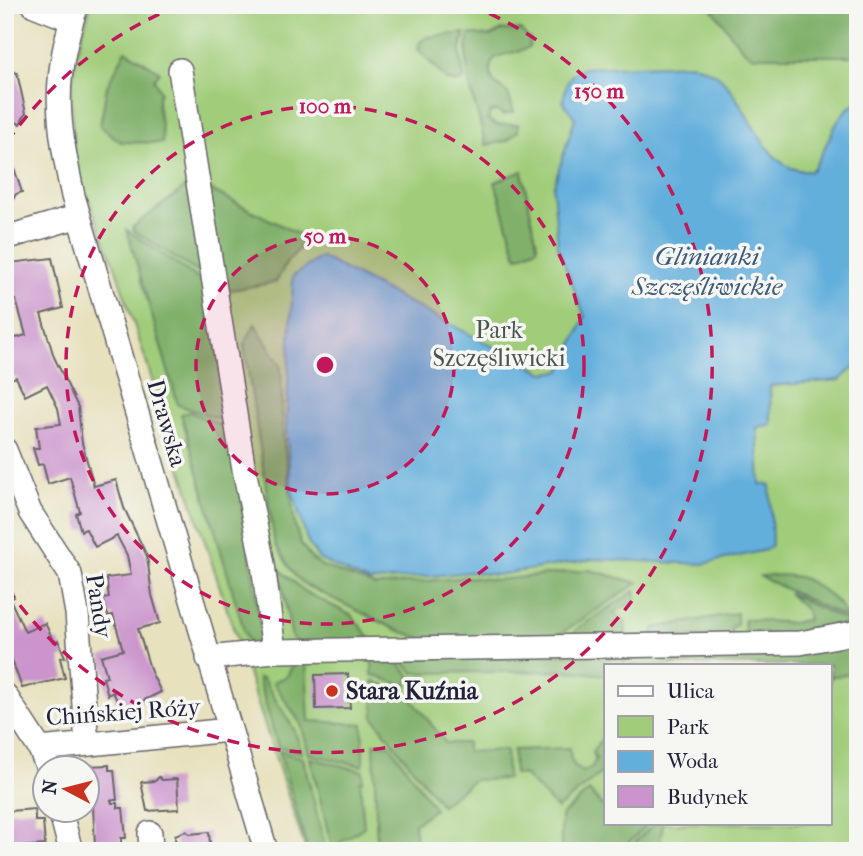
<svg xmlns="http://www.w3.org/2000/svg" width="863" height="856" viewBox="0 0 863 856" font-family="'IM FELL French Canon',serif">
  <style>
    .green { fill: #a1cd7a; stroke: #62785a; stroke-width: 2; fill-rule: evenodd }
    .forest { fill: #80b06a; stroke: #516952; stroke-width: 2 }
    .water { fill: #63afdc; stroke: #42688c; stroke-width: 2 }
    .building { fill: #cb94cc }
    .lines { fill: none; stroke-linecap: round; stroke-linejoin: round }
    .minor-casing { stroke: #676569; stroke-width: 26 }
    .minor { stroke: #fff; stroke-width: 23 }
    .ring { fill: none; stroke: #c2185b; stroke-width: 3.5; stroke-dasharray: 12 9 }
    .poi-dot { fill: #c8321e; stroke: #f6f6f2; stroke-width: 2.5 }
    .labels { text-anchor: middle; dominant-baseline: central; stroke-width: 7; stroke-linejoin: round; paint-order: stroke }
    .park-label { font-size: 24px; fill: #48554e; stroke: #f6f6f2 }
    .street-label { font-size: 24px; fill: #22223b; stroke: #f6f6f2 }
    .poi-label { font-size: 24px; font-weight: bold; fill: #22223b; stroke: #f6f6f2; text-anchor: start }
    .water-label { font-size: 26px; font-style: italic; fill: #3c5a7b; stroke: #f6f6f2 }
    .centre { fill: #c2185b; stroke: #f6f6f2; stroke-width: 3.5 }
    .ring-label { font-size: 21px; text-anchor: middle; font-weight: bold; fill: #c2185b; stroke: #f6f6f2; stroke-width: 7; stroke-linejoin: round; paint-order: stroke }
  </style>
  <rect width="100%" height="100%" fill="#f6f6f2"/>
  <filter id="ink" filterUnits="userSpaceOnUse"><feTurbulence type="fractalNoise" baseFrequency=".0143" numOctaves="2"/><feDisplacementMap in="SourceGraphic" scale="14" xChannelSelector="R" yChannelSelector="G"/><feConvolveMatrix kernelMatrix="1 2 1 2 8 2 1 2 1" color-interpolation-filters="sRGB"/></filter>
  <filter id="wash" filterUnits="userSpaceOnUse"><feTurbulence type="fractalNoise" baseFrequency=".00686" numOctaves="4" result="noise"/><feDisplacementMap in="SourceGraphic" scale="28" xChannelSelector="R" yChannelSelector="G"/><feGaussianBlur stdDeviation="1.57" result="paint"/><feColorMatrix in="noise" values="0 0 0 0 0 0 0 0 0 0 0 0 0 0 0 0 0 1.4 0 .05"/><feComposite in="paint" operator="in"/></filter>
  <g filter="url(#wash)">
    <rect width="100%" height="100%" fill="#e7e1be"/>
    <path class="green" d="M91,5h767v846h-552l-191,-585 -41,-103 -3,-69 4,-36zM606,665h224v158h-224z"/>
    <path class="forest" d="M708,5h150v51h-106c-19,-11 -27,-36 -44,-51z
      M502,30h19l9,10 -1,7c-18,11 -47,0 -36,35l15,11 6,19 -11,3 -6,-4 -7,1 -2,8 9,5 21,-1v7l-11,10 -21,4c-8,-34 -27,-77 -16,-111l21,2z
      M465,33l-5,20 4,26 -7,4 -10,-3 -29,-31 2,-7 7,-5z
      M126,50l34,22 -6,7 6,12c-7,17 5,34 2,52l-41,-1 -21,-16 7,-40z
      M522,171l15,73v4l-20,9 -22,-75z
      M188,185l20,94 -74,-48 -1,-4z
      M207,188l101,51 -21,23 -11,20 -44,8 -13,-6z
      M127,230l82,56 22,137 -53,-18z
      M255,324l26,42 2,71 12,88 5,17 11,16 11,8 53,20 94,-9 28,3 93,-10 48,13 -89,58 -111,3 -41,-14 -90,-44 -12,-10 -20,-32 -31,-199z
      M190,412l42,18 31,215 -13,1 -5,-12 -64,-220z
      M279,569l26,23 46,23 20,24 -70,6 -9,-7z
      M759,576c11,0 23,-2 33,0 17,1 52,26 54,42z
      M635,591l1,9 -23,13 12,8 1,19 -58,1 10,-13z
      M788,593l62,30 -53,13 -52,-3 -1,-14 48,4 16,-3 -2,-10z
      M737,613v12l-5,1 -1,12 -79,-3 3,-7z
      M854,640l4,16 -6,17 -22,4v-12h-158l4,-11z
      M630,653l-8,12h-16v10l-36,-4 -156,2 -15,-15z
      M393,657l18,20 -5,9 -34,-11v-17z
      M306,660l3,61 54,3v42l-54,-12 -8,-30 -28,-42 14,-6 8,-15z
      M258,678l5,1 32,52 7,22 -24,-6z
      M373,681l35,13 38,49h21v9l39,-2 1,29 -33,1 -33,25 -67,-87z
      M606,733v36l-49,40 -33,-34 -10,-1 -1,-24 57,-2c0,12 2,18 13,24l9,-5 4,-8 -4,-7z
      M374,743l16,2 45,64 -21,15 3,27h-40z
      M279,751l24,7 23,93h-18z
      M310,758l53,13v10h-3l4,46 -32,21z
      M589,791l17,19v13h43l-29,28h-59v-35z
      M655,823h8l-4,28h-15l-9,-9z"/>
    <path class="water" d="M692,64c8,3 17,6 25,11 32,25 45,100 94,96 17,-20 22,-58 47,-69v261l-18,17 -70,6 1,39 -14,2 3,57 10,1 2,60 -6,5 -63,14 -108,-5 -98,16 -26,-3 -102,10 -49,-22 -12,-17 -17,-56 -5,-58 7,-153 28,-19 223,116 17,-2 24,-54 -27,-70 -5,-59 22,-70 -12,-16c3,-18 3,-28 22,-34z"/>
    <g id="blocks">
      <path class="building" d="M5,68l12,5 9,40 -6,11 -6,-3 -9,3z
        M5,161l8,4 9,27 -6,2 -11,20z
        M52,258l11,50 -22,6 13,43 24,50 4,36 12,43 22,-6 8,28 23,48 5,39 8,28 -22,6 13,43 10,20 -39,19 -9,-19 -5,3 -5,-17 4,-1 -6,-21 22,-6 -10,-35 -5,1 -5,-17 6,-1 -3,-20 25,-3 -4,-20 -10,-19 -22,11 -9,-18 -5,2 -5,-17 4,-2 -10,-35 -22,7 -5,-20 -5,1 -5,-17h6l-3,-21 25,-3 -3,-16 -11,-23 -22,11 -9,-19 -5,2 -6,-17 5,-1 -5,-20 21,-6 -10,-35 -5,1 -4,-17 5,-1 -3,-20z
        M7,581l7,16 -4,2 15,33 20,-9 9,19 4,-2 7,17 -5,1 5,20 -43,10 -17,-48z
        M348,674l2,34 -34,1 -1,-34z
        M109,765v5h5l3,30h-6l1,3h6v5h5l3,30h-5v6l-26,1 -2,-38h-5v-41z
        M159,777l3,3 15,-1 2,30 -32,2 -6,-29 14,-1z
        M35,809v12h8l2,24 -40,3v-33h5l-1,-4z
        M186,831l4,3 19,-2 1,12 6,7h-40l-1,-16z"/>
    </g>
  </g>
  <g filter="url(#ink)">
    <use href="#blocks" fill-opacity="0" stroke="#676569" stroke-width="2"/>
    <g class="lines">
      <g class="minor-casing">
        <path id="minor" d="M34,5l38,15
          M77,5c-26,73 -20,117 -4,191l193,655
          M180,70l63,394 20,100 11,87
          M5,238l74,-22
          M5,450l25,62 40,62 7,39 10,131
          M208,658l66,-7 526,-8 58,-11
          M5,695l35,54 8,19
          M40,749l189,-19
          M60,810l11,41
          M150,833l1,18"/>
      </g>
      <use href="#minor" class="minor"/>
    </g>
  </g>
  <circle cx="325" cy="365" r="129" fill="#c2185b" fill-opacity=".12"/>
  <g class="ring">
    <circle cx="325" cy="365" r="129"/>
    <circle cx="325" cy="365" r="259"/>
    <path d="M7 142A388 388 0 0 1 180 5M470 5A388 388 0 1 1 7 588"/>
  </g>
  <circle class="poi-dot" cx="332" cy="691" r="7"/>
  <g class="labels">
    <g class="park-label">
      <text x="499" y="330">Park<tspan x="499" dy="28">Szczęśliwicki</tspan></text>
    </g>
    <g class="street-label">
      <text transform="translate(167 423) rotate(74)">Drawska</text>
      <text transform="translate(99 606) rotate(81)">Pandy</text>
      <text transform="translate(123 712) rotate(-4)">Chińskiej Róży</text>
    </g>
    <g class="poi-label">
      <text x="346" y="691">Stara Kuźnia</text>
    </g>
    <g class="water-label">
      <text x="707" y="256">Glinianki<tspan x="707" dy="30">Szczęśliwickie</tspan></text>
    </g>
  </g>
  <circle cx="325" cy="365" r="10" class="centre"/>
  <g class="ring-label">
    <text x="599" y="98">150 m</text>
    <text x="325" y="113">100 m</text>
    <text x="325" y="243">50 m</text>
  </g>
  <rect width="863" height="856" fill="none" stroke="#f6f6f2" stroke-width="28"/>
  <rect x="604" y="664" width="228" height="161" fill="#f6f6f2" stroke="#a1a1a9" stroke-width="2"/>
  <rect x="618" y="686" width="35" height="10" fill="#ffffff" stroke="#a1a1a9" stroke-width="2"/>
  <text x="667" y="698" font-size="21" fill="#22223b">Ulica</text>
  <rect x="618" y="716" width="35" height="21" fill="#a1cd7a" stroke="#a1a1a9" stroke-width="2"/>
  <text x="667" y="734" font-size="21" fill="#22223b">Park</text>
  <rect x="618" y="751" width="35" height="21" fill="#63afdc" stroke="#a1a1a9" stroke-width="2"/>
  <text x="667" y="768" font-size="21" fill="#22223b">Woda</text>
  <rect x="618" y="786" width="35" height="21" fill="#cb94cc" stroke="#a1a1a9" stroke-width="2"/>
  <text x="667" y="804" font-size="21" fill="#22223b">Budynek</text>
  <g transform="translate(66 789) rotate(277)"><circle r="33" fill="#f6f6f2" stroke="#a1a1a9" stroke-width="2"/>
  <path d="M0-5L12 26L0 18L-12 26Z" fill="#c8321e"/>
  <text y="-10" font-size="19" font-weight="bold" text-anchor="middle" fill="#22223b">N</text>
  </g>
</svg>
